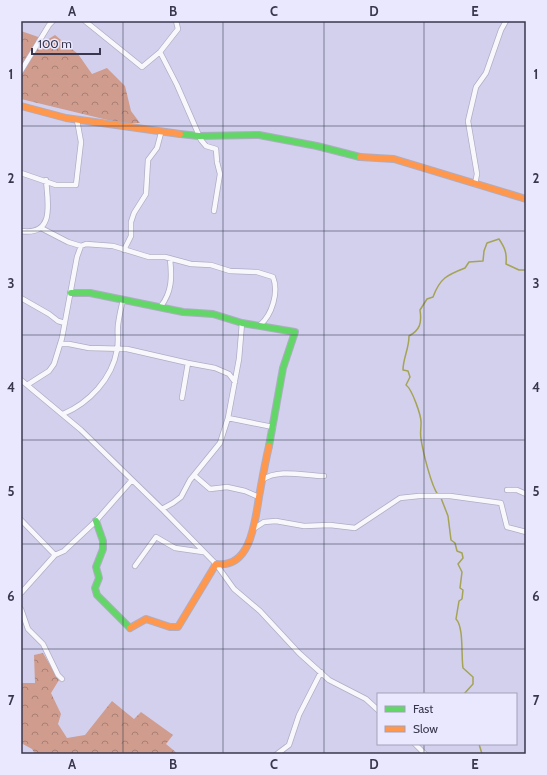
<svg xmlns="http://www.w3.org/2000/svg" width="547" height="775" viewBox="0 0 547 775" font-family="Cabin,sans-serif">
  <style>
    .forest { fill: url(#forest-crowns) }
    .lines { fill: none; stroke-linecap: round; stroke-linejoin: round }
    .stream { stroke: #a5a354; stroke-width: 1.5 }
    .street-casing { stroke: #afadc4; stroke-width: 6 }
    .fast-casing { stroke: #afadc4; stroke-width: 8 }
    .slow-casing { stroke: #afadc4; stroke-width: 8 }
    .street { stroke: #f8f8fc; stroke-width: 4.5 }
    .fast { stroke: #63d668; stroke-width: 6 }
    .slow { stroke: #ff974d; stroke-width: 6 }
    .grid { fill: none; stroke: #39374d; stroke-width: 1; stroke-opacity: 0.55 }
    .neatline { fill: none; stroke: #39374d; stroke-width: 1.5 }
    .grid-label { font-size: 13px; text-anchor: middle; font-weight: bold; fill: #39374d }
  </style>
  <defs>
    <pattern id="forest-crowns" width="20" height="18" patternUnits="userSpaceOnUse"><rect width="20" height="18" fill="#cf9c8d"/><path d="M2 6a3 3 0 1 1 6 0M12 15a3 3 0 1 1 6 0" fill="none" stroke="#a98075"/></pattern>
  </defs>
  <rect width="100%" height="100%" fill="#d2d0ed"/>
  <path class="forest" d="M21,31l26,9 8,-5 23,19 14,20 15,-6 18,18 6,25 9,12h-20l-99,-24z
    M43,653l16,27 -8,13 10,21 -3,10 9,14 18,-3 27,-34 22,18 7,-7 32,23 -7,9 12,10h-143l-3,-5 -11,-6v-60h14l-1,-28z"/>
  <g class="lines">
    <path class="stream" d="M438,495c-7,-10 -15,-43 -17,-56 -1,-6 0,-9 0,-15 1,-7 -9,-35 -15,-39l4,-8 -2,-6 -5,-1c0,-12 6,-21 6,-34 11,-6 13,-13 11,-26l7,-11 6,-2c7,-19 14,-22 32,-29l4,-6 14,-1 1,-10 3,-8 12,-4c6,9 8,14 7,25l13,6h7
      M441,498l7,18 3,24 4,3 2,8 5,2 1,5 -5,6 4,8 -2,16 3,2 -1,9 -3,2 -3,18c8,8 5,37 7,49l10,9v7l-9,10
      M479,744l3,10"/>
    <g class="street-casing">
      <path id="street" d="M85,21l57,46 18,-15 18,-23 -2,-8
        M160,52l17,33 24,55 5,6 10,3 1,13 3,12 -6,37
        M21,71l28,-46 4,-4
        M21,173l35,12h20l5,-43 -4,-22
        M475,184l2,-10 -9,-53 8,-34 10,-14 15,-43 5,-9
        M41,228l27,14 13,4 5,-2 27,2 36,11h16l26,7 20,1 19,6 27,1 16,5c6,15 -1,38 -13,48
        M21,231c34,5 27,-28 25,-51
        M124,250l7,-14v-14l3,-9 12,-19 2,-34 9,-12 4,-15
        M21,298l28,16 9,7 7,2
        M161,306c11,-14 11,-29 9,-47
        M60,344h9l20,4 38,1 61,14 27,5 14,6 6,8
        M21,380l60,50 81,79 54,55 18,25 26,22 39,42 30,27 37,19 12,11
        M27,385l22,-14 5,-7 8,-26 15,-81 4,-11
        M182,398l6,-35
        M63,414c26,-11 49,-35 54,-64 2,-8 0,-17 1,-25 1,-8 3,-17 5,-25
        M228,418l45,9
        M195,476l15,13 17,-2 18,4 14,6
        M262,480c17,-12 43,-4 62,-4
        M507,490h10l9,4
        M162,509l11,-6 8,-6 9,-17 30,-37 8,-25 11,-59 3,-36
        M21,520l34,35
        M253,529l11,-7 12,-1 28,5 26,-1 25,3 45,-30 19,-2h31l51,7 6,24 19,5
        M135,566l21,-29 19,11 28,4
        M21,593l34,-38 9,-4 32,-30 36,-41
        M21,609l7,20 15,15 15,31 4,4
        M415,744l10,10
        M277,754l12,-9 10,-30 22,-43"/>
    </g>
    <g class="fast-casing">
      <path id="fast" d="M180,134l19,2 60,-1 58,11 43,11
        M71,293h19l93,19 30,2 29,9 53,9 -12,36 -14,78
        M96,521l7,20v8l-7,18 3,11 -4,10 2,7 33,33"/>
    </g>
    <g class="slow-casing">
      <path id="slow" d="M21,106l45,12 114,16
        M360,157l34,2 132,40
        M130,628l16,-9 24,8h8l38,-63c35,5 39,-43 43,-67 3,-17 6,-34 10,-51"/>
    </g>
    <use href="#street" class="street"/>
    <use href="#fast" class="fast"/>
    <use href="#slow" class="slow"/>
  </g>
  <path class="grid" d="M123,21v733M223,21v733M324,21v733M424,21v673M21,126h505M21,231h505M21,335h505M21,440h505M21,544h505M21,649h505M424,744v10"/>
  <rect width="547" height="775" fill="none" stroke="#e9e8ff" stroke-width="44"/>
  <rect x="377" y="693" width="140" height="52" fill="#e9e8ff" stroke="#a3a1b8"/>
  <rect x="385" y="706" width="20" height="6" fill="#63d668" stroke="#a3a1b8"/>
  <text x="413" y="713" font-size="12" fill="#39374d">Fast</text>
  <rect x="385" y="726" width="20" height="6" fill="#ff974d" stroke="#a3a1b8"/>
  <text x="413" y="733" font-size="12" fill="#39374d">Slow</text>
  <path d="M32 48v6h68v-6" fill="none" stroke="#39374d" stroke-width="2"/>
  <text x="38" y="48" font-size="12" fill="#39374d" stroke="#e9e8ff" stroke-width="3" paint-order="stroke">100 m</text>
  <rect x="22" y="22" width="503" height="731" class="neatline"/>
  <g class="grid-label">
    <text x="72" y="16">A</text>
    <text x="173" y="16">B</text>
    <text x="274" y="16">C</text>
    <text x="374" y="16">D</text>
    <text x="475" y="16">E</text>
    <text x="11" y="79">1</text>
    <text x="536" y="79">1</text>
    <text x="11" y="183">2</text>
    <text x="536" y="183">2</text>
    <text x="11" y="288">3</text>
    <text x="536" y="288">3</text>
    <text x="11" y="392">4</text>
    <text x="536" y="392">4</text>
    <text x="11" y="496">5</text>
    <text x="536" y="496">5</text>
    <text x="11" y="601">6</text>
    <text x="536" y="601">6</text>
    <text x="11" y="705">7</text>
    <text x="536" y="705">7</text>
    <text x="72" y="769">A</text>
    <text x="173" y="769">B</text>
    <text x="274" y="769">C</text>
    <text x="374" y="769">D</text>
    <text x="475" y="769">E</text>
  </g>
</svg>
